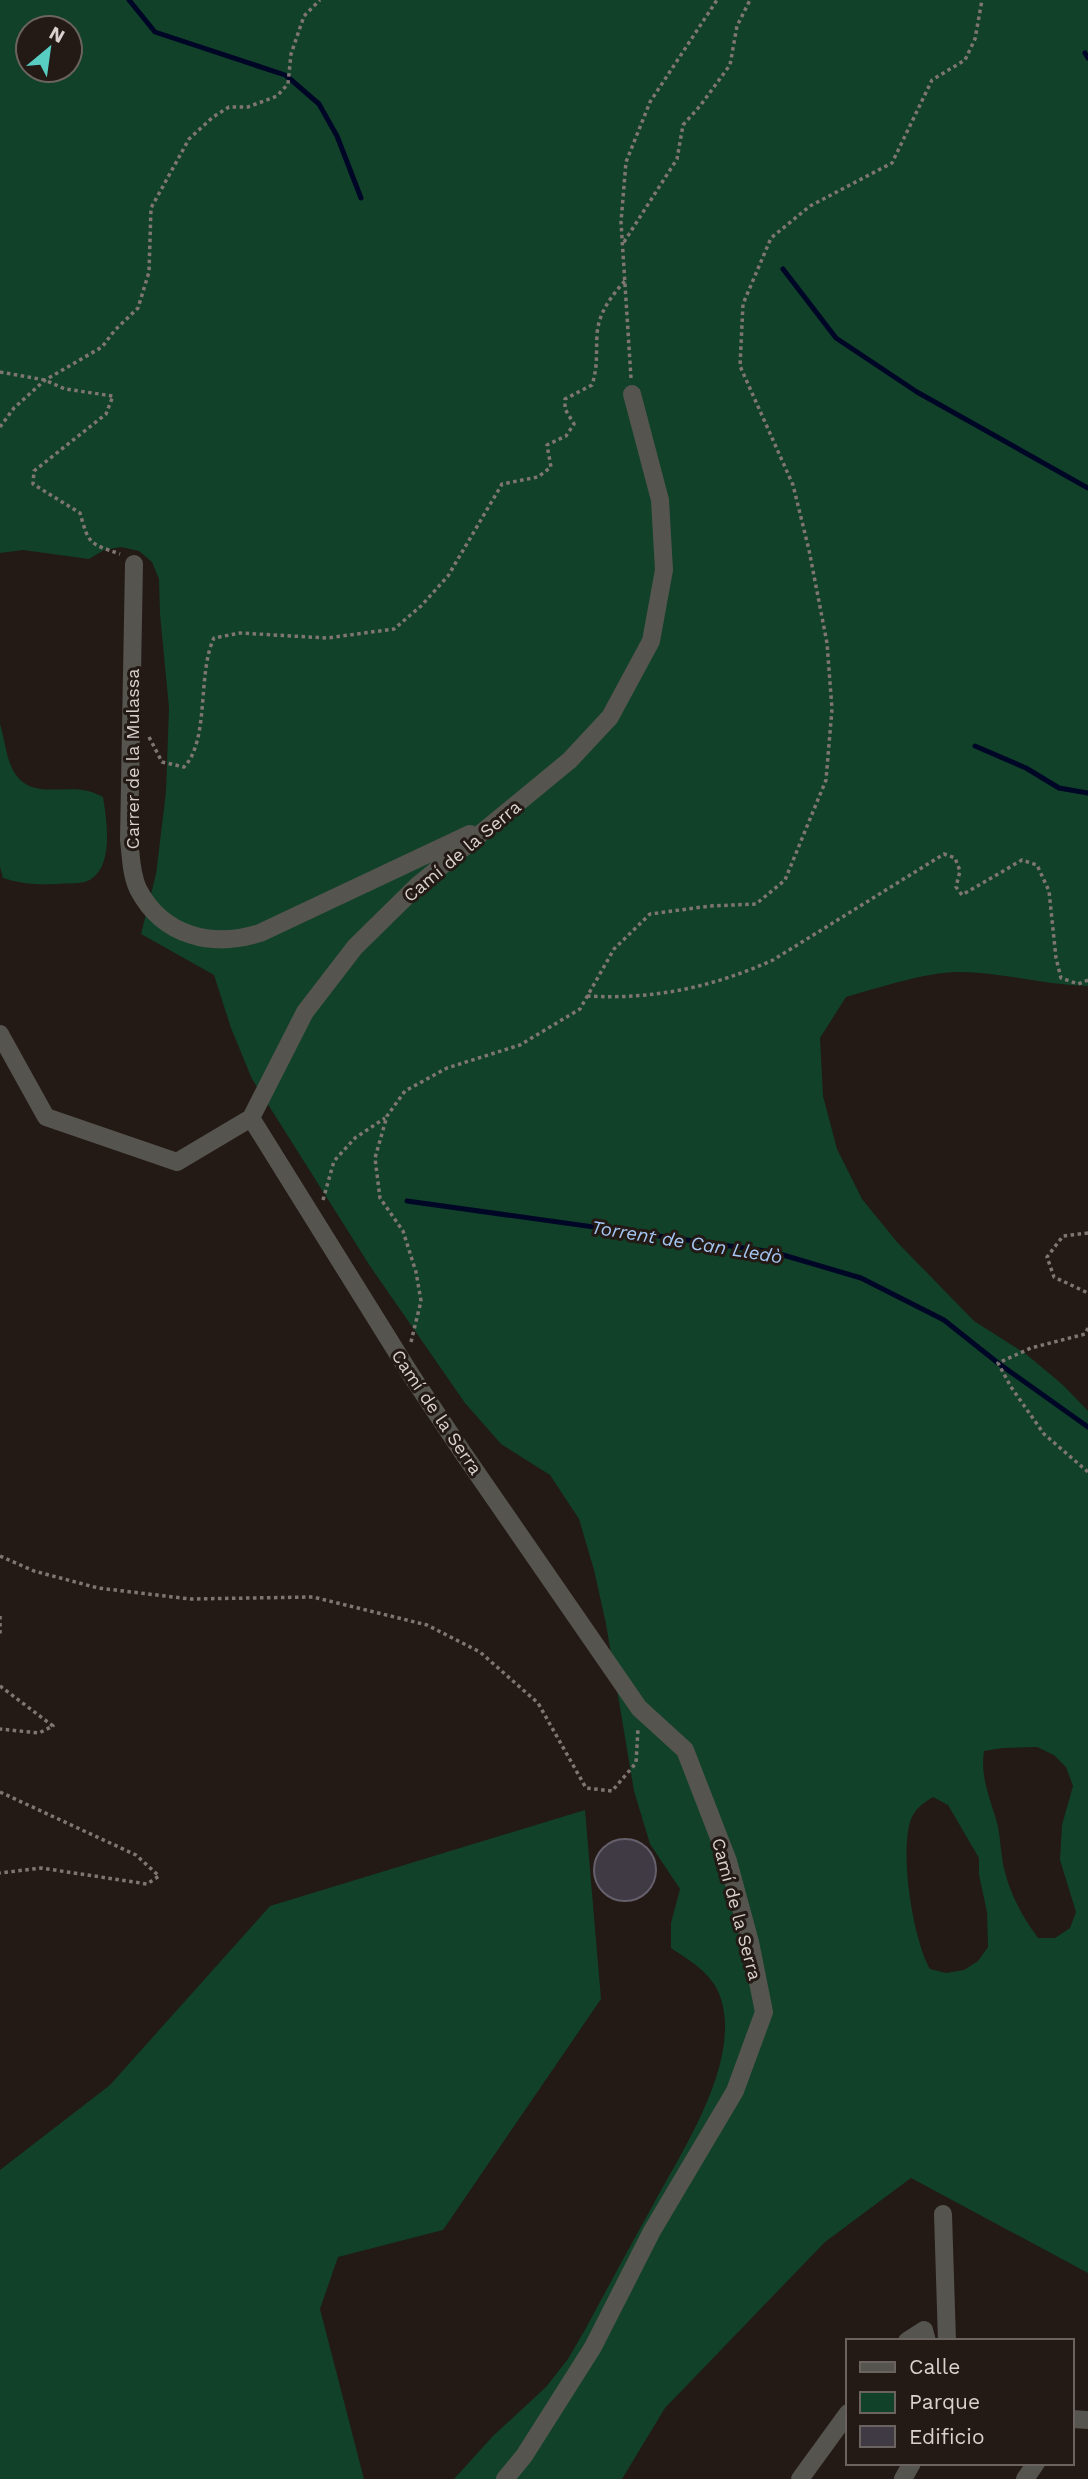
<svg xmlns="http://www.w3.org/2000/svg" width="1088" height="2479" viewBox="0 0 1088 2479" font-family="'Work Sans',sans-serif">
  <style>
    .green { fill: #114129; fill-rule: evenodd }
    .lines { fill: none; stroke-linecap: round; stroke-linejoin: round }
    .stream { stroke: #000626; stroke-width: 5 }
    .building { fill: #3f3a44; stroke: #65606c; stroke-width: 2 }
    .path { stroke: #7f7673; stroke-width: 3.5; stroke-dasharray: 3.5 3.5; stroke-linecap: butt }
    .minor { stroke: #56544f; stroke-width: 18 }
    .labels { text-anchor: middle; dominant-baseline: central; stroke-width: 6; stroke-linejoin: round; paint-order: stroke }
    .street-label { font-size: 18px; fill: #d8d1ce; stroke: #231915 }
    .water-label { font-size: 19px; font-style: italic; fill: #a5c7f3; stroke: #231915 }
  </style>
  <rect width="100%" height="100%" fill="#231915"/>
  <path class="green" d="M0,0h1088v986c-44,-1 -86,-14 -130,-14 -32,0 -80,16 -112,25l-26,41 3,58 14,53 25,50 35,43 77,79 52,33 37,31 25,26v862l-177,-95 -86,64 -160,166 -43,71h-168l39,-43 53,-49 22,-28 18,-31c22,-41 44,-82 67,-123 29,-54 90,-145 67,-209 -8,-23 -30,-35 -49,-48v-25l9,-34 -30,-45 -16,-53 -28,-167 -12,-54 -15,-51 -29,-44 -49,-31 -36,-41 -95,-137 -118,-187 -21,-51 -17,-53 -73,-41 15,-60 10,-82 3,-84 -9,-94 -1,-35 -7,-17 -13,-11 -18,-4 -17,3 -15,9 -66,-9 -23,3zM28,28h42v42h-42zM1037,1747l17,8 12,12 7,19 -11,39 -2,35 16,52 -6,16 -15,10h-17c-17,-23 -29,-46 -35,-74 -2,-13 -3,-25 -5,-38 -7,-26 -18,-47 -14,-75l18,-3zM933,1797l15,8 31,53v17l8,37 1,35 -10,14 -14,9 -18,3 -16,-4c-17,-30 -31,-117 -19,-150 5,-11 12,-16 22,-22z
    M0,724c4,13 6,30 11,42 16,36 49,18 77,25 5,1 11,4 15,6 4,24 12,75 -18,85 -8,2 -20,1 -28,2 -19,1 -36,0 -54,-6l-3,-11z
    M585,1810l16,189 -158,231 -105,27 -18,52 44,170h-364v-309l110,-85 160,-179z"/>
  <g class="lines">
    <path class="stream" d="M129,0l26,32 130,43 4,3 30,26 18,32 24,62
      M1085,53l3,5
      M783,269l53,69 81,54 171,96
      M975,746l51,22 33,20 29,5
      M407,1201l366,51 88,26 83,42 54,43 90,64"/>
  </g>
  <path class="building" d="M594 1870a31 31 0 1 1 62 0a31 31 0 1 1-62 0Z"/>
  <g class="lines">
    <path class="path" d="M624,242l53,-83 6,-34 17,-19 30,-41 7,-39 13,-26
      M0,372l45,8 20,9 48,7 -7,18 -72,57 -1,13 47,29c9,32 9,30 40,41
      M631,378l-10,-156 5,-60 24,-60 67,-102
      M0,427l14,-19 31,-28 57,-33 13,-17 23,-22 11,-36 2,-64 38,-69 24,-22 16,-10h19l29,-11 11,-12 3,-30 13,-38 16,-16
      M149,737l13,25 22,5c26,-27 13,-94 30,-129l26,-5 87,5 67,-9 27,-23 27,-30 54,-92 36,-7 13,-10 -4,-22 19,-9 8,-12 -9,-15v-10l27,-14c6,-19 4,-31 5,-50 1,-21 14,-39 28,-54
      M587,996c66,4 126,-9 186,-36l171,-106 11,4 5,13 -4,16 6,8 60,-35 15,5 12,26 7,67 5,20 17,6 10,-4
      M323,1200l11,-39 21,-23 30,-20
      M1088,1233l-25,3 -16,21 7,20 34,16
      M1088,1328l-3,6 -54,14 -33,15 13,24 33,47 44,38
      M411,1342l10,-41 -5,-29 -13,-41 -23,-33 -5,-40 12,-42 18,-25 42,-23 73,-23 60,-36 34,-60 36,-35 60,-8 46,-2 29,-24 41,-100 6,-71 -5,-66 -18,-93 -16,-65 -53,-119 3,-62 28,-66 39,-32 82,-43 40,-83 33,-20 10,-21 7,-39
      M0,1556l34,15 64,17 92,11 123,-2 114,28 53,27 58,51 48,85 26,3 24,-28 2,-34
      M0,1616v18
      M0,1686l53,40 -14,7 -39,-4
      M0,1792l136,63 23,21 -12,8 -106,-16 -41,5"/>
    <path class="minor" d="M134,564l-5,276c2,16 2,34 9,49 25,48 75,59 122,44l210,-99
      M0,1034l46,83 131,45 74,-44
      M251,1118l160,257 50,75 178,258 46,42 43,111 22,81 14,70 -29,79 -83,140 -59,116 -69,109 -19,23
      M251,1118l54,-106 50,-65 62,-61 153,-126 40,-43 41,-76 13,-71 -4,-70 -28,-106
      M943,2214l4,127
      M907,2341l17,-11 3,11
      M1072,2419l16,1
      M800,2479l48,-66
      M903,2479l9,-16
      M1025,2479l11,-16"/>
  </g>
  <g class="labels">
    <g class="street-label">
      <text transform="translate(132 759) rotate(-90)">Carrer de la Mulassa</text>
      <text transform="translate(462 851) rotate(-40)">Camí de la Serra</text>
      <text transform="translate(437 1412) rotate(56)">Camí de la Serra</text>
      <text transform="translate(737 1909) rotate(75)">Camí de la Serra</text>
    </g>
    <g class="water-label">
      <text transform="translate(687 1242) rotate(9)">Torrent de Can Lledò</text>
    </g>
  </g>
  <rect x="846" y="2339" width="228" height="126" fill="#231915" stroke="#6b635f" stroke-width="2"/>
  <rect x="860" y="2362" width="35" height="10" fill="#56544f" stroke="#6b635f" stroke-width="2"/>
  <text x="909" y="2374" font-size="21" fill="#d8d1ce">Calle</text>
  <rect x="860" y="2392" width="35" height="21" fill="#114129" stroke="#6b635f" stroke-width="2"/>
  <text x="909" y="2409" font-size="21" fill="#d8d1ce">Parque</text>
  <rect x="860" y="2426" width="35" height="21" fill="#3f3a44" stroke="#6b635f" stroke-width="2"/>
  <text x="909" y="2444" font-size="21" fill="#d8d1ce">Edificio</text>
  <g transform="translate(49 49) rotate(29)"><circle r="33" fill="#231915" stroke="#6b635f" stroke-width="2"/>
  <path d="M0-5L12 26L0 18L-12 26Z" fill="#57cec1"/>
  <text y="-10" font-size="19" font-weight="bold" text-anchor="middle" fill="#d8d1ce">N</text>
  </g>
</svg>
